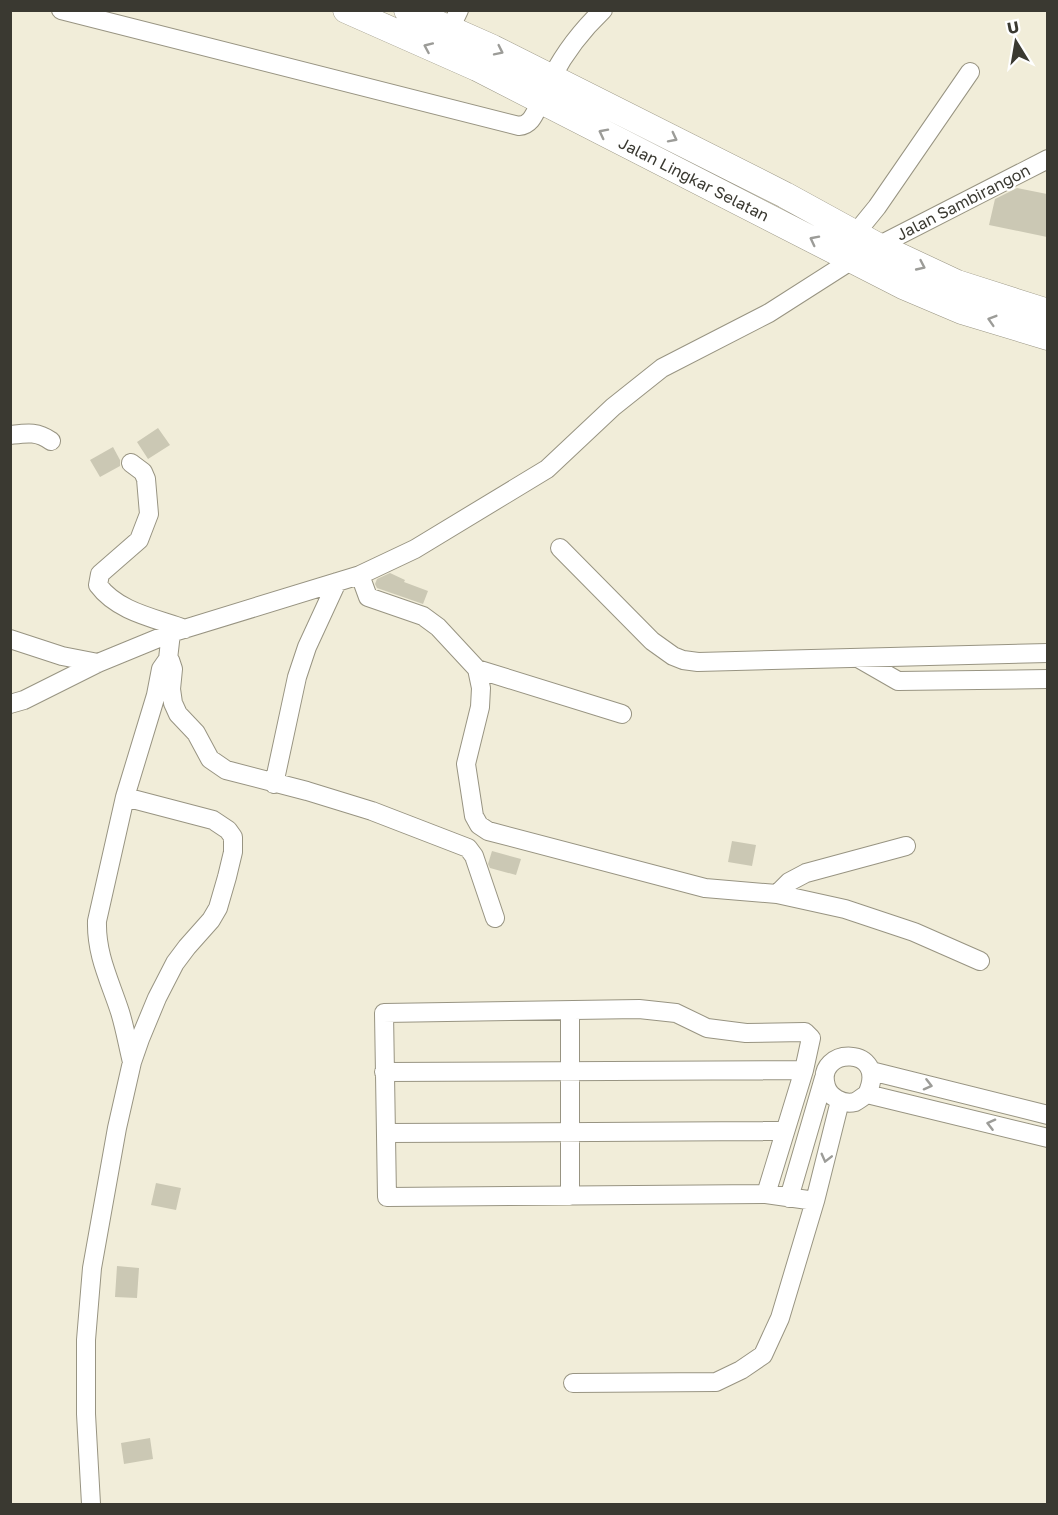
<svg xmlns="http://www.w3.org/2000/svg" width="1058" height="1515" viewBox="0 0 1058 1515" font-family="'Golos Text',sans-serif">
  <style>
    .building { fill: #cbc8b4 }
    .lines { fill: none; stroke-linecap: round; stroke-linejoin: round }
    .minor-casing { stroke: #989482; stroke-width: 20 }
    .highway-casing { stroke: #989482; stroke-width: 27 }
    .minor { stroke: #fff; stroke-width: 18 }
    .highway { stroke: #fff; stroke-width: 26 }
    .oneway { stroke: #9c9c98 }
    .labels { text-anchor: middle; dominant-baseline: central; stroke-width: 5; stroke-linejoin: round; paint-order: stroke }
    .street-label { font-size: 16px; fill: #3a3931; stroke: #fff }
  </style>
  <rect width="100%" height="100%" fill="#f1edd9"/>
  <path class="building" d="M1017,188l30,6v43l-58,-12 6,-26z
    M158,428l12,17 -22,14 -11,-17z
    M113,447l7,13v6l-20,11 -10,-17z
    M390,573l15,7 -1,2 24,9 -5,13 -46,-16 -2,-4 2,-5z
    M732,841l24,4 -4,21 -24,-4z
    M492,851l29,8 -5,16 -26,-7 -2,-4z
    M156,1183l25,5 -5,22 -25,-5z
    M117,1266l22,2 -2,30 -22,-1z
    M150,1438l3,21 -29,5 -3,-21z"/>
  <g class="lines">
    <g class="minor-casing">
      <path id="minor" d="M61,10l458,116c13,-1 16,-14 22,-25
        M450,29l9,-19
        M552,77c13,-25 30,-47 51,-67
        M855,234l22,-27 93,-135
        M878,246l170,-87
        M10,435c17,-2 27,-4 41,6
        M131,463l12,9 3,7 3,35 -10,26 -39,34 -2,11c20,27 57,33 87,44
        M560,548l92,93 21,15 10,4 15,2 350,-9
        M360,575l8,22 55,19 15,11 39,42 4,19 -1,19 -14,57 8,52 5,9 9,6 217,57 72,6 68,15 69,23 66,29
        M10,639l52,17 36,7
        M858,658l40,23 150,-2
        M170,660l3,9 -2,20 2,14 5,11 18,19 14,26 16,11 81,21 65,20 96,37 6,8 21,62
        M477,669l145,45
        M10,704l14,-4 74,-37 73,-30 189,-58 55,-26 132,-80 66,-62 49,-39 107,-55 83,-53
        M274,784l23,-107 10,-30 30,-65
        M125,797l-28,124c-1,34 13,60 23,91 5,16 8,34 12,50
        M777,894l12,-12 17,-9 100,-27
        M570,1011v185
        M871,1071l177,44
        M384,1072l420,-2
        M867,1094c23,-49 -53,-48 -41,-8 3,11 17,19 29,16 4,-2 9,-6 12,-8l181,44
        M386,1133l399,-2
        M766,1194l38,-124 7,-32 -6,-6 -59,1 -39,-5 -31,-15 -37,-4 -255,4 3,184 379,-3 49,7 25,-100
        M789,1198l35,-120
        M573,1383l143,-1 25,-12 22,-15 17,-37 35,-117
        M91,1504l-5,-90v-74l6,-72 25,-140 15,-66 8,-23 17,-41 18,-35 12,-16 24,-27 7,-12 9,-31 6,-25v-15l-5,-7 -15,-10 -88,-23 31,-102 5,-26 7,-10 3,-26"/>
    </g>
    <g class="highway-casing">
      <path id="highway" d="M346,10l131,58 426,218 59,25 86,26
        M407,10l86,38 292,147 93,51 79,37 91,29"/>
    </g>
    <use href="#minor" class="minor"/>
    <use href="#highway" class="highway"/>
  </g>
  <defs><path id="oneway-chevron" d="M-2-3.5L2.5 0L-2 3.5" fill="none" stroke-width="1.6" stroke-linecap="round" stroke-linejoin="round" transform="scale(1.5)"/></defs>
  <g class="oneway">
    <use href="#oneway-chevron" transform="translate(428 47) rotate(-156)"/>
    <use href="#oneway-chevron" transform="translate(499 51) rotate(26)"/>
    <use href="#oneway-chevron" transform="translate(603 133) rotate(-153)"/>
    <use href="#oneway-chevron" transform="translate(673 138) rotate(27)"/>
    <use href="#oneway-chevron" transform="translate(814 240) rotate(-153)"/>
    <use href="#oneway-chevron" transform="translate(921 266) rotate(25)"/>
    <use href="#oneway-chevron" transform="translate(992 320) rotate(-163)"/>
    <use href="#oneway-chevron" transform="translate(928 1085) rotate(14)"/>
    <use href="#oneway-chevron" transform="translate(991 1124) rotate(-166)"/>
    <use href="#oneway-chevron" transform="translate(826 1158) rotate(104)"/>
  </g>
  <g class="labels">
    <g class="street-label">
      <text transform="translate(694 179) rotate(27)">Jalan Lingkar Selatan</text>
      <text transform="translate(963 202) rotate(-27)">Jalan Sambirangon</text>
    </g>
  </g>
  <rect width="1058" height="1515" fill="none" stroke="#3a3931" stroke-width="24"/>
  <g transform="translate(1016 42) rotate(349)" stroke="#ffffff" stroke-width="4.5" paint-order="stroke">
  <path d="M0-4.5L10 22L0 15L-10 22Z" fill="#3a3931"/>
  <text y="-9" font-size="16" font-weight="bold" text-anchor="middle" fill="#3a3931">U</text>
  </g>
</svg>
